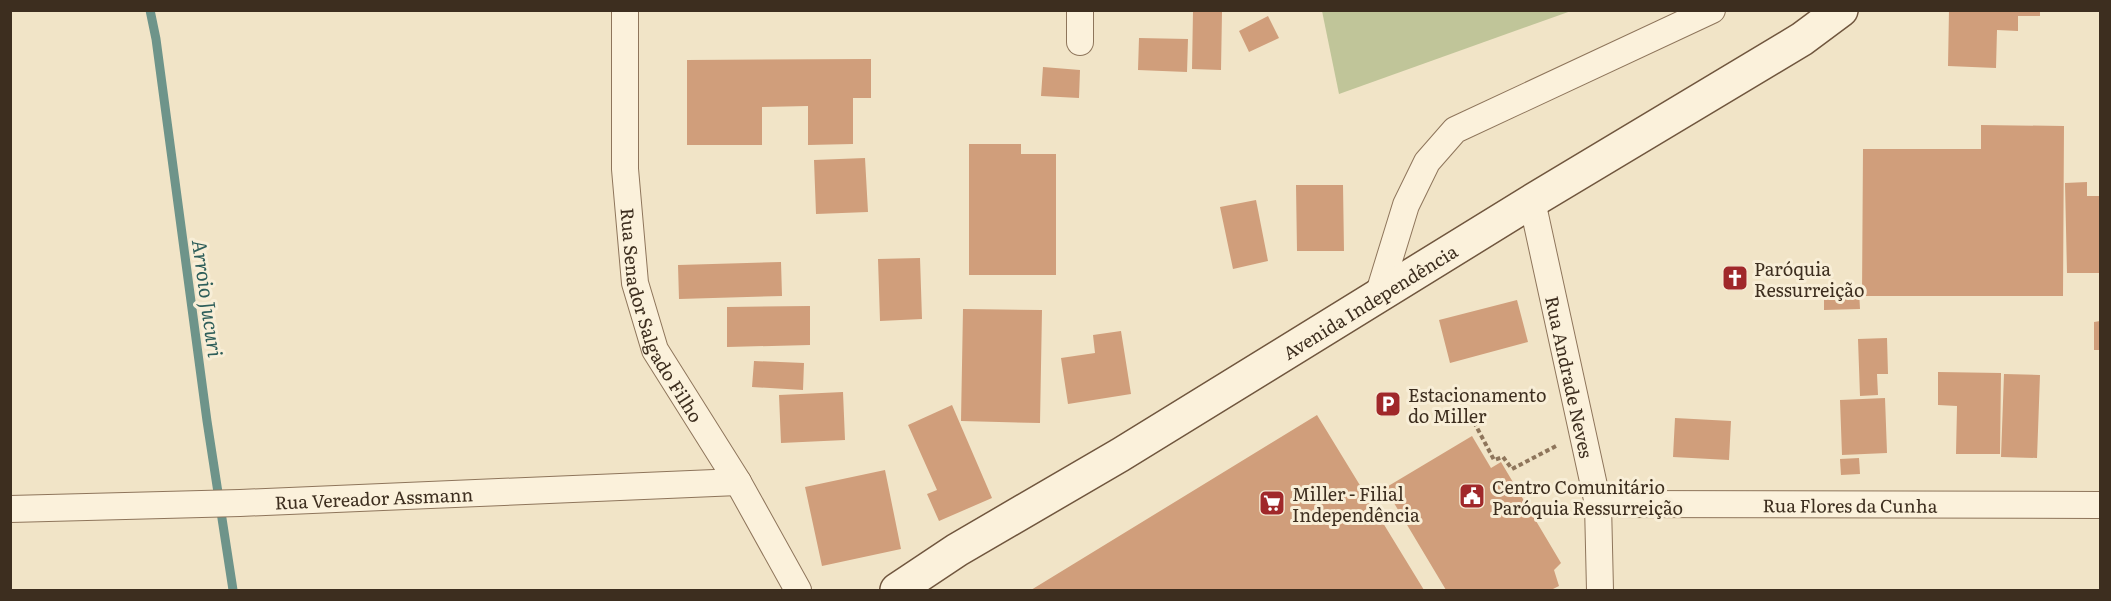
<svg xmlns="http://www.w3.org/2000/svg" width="2111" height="601" viewBox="0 0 2111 601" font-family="Literata,serif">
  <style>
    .cemetery { fill: #c0c599 }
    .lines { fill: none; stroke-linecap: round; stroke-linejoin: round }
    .stream { stroke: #6e948a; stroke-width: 9 }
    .building { fill: #d09e7b }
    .street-casing { stroke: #8e755b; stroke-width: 28 }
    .secondary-casing { stroke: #70563e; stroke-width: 36 }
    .path { stroke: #8e755b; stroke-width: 4; stroke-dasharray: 4.5 3; stroke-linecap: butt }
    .street { stroke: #fbf1db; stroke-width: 26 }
    .secondary { stroke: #fbf1db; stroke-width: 33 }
    .labels { text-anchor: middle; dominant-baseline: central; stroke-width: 6; stroke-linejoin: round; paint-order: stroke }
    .poi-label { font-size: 18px; fill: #3d2e1f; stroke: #f8eed7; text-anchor: start }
    .street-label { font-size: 18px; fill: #3d2e1f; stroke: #f8eed7 }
    .water-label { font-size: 20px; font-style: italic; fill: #2e5e5a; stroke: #f8eed7 }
  </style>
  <rect width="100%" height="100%" fill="#f1e4c7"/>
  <path class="cemetery" d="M1322,11v-1l249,1 -232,83z"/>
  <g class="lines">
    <path class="stream" d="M150,10l6,29 51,382 26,169"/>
  </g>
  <path class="building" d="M1949,10h91v6h-22v15l-21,-1 -1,38 -48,-2z
    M1193,11l29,1 -1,58 -29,-1z
    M1268,16l11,22 -30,14 -10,-21z
    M1139,38l49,1 -1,33 -49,-2z
    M871,59v39h-18v46l-45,1v-39l-46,1v38h-75v-85z
    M1043,67l37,3 -1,28 -38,-2z
    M1981,125l83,1 -1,170h-201l1,-147h118z
    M969,144h52v10h35v121h-87z
    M865,158l3,54 -52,2 -2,-54z
    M2087,182v14h13v77h-33l-2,-90z
    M1296,185h47l1,66h-47z
    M1256,200l12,61 -35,8 -13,-62z
    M920,258l2,61 -42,2 -2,-62z
    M781,262l1,34 -103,3 -1,-34z
    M1859,290l1,19 -36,1v-19z
    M1517,300l11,42 -78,21 -11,-43z
    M810,306v39l-83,2v-40z
    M963,309l79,1 -2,113 -79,-2z
    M2100,321v29h-6v-28z
    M1121,331l10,63 -63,10 -7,-46 34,-5 -2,-18z
    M1887,338l1,36h-11l1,21 -18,1 -2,-57z
    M754,361l50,2 -1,27 -51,-3z
    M1938,372l63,1 -1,81h-44l1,-48 -19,-1z
    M2004,374l36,1 -3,83 -36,-1z
    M843,392l2,48 -64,3 -2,-48z
    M1885,398l2,55 -45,2 -2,-55z
    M952,405l40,93 -53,23 -12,-27 10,-4 -29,-65z
    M1317,415l107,175h-393z
    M1675,418l56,3 -2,39 -56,-3z
    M1472,436l19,32 10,-6 60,101 -7,7 5,16 -8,4h-105l-61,-102z
    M1859,458l1,16 -19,1 -1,-16z
    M885,470l16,79 -79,17 -17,-79z"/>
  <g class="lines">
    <g class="street-casing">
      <g id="street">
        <path id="s1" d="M625,10v159l10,114 20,67 83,132 60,108"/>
        <path d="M1080,42v-32"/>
        <path id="s2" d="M1532,201l66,303 2,86"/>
        <path d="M1378,296l28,-91 21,-43 28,-32 257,-120"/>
        <path id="s3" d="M1598,504l502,1"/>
        <path id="s4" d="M10,509l230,-6 498,-21"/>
      </g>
    </g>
    <g class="secondary-casing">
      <g id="secondary">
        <path id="s5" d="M897,590l60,-40 163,-95 412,-254 270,-162 39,-29"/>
      </g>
    </g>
    <path class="path" d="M1474,422l20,38 9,-3 9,12 46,-24"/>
    <use href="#street" class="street"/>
    <use href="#secondary" class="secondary"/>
  </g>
  <defs>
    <g id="church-square" transform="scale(1.35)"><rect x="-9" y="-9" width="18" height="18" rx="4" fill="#a0282a" stroke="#f8eed7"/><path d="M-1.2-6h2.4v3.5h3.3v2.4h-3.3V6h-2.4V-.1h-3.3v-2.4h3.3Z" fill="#fff"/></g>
    <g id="parking-square" transform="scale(1.35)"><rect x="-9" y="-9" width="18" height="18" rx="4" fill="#a0282a" stroke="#f8eed7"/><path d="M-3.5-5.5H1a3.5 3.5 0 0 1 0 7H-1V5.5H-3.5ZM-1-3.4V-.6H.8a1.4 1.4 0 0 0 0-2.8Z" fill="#fff"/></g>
    <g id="civic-square" transform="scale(1.35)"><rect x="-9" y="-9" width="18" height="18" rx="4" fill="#a0282a" stroke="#f8eed7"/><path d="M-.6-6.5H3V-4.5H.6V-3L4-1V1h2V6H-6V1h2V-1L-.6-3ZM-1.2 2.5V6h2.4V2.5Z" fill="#fff"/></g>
    <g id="supermarket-square" transform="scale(1.35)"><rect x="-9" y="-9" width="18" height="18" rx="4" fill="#a0282a" stroke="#f8eed7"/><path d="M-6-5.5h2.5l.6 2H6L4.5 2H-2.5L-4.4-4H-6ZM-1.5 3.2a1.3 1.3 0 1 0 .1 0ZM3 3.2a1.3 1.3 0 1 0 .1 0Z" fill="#fff"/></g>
  </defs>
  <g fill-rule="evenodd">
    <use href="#church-square" x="1735" y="278"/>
    <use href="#parking-square" x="1388" y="404"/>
    <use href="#civic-square" x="1472" y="496"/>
    <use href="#supermarket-square" x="1272" y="503"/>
  </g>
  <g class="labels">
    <g class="poi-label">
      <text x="1754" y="268">Paróquia<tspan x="1754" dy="21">Ressurreição</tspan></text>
      <text x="1408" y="394">Estacionamento<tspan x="1408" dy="21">do Miller</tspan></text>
      <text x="1492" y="486">Centro Comunitário<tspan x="1492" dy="21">Paróquia Ressurreição</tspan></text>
      <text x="1292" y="493">Miller - Filial<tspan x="1292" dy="21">Independência</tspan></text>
    </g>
    <g class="street-label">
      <text stroke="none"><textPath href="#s5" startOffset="554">Avenida Independência</textPath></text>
      <text stroke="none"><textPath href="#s1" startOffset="312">Rua Senador Salgado Filho</textPath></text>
      <text stroke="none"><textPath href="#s2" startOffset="180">Rua Andrade Neves</textPath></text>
      <text stroke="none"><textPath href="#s4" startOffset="364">Rua Vereador Assmann</textPath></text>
      <text stroke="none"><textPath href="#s3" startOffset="252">Rua Flores da Cunha</textPath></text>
    </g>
    <g class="water-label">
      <text transform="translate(209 298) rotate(82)">Arroio Jucuri</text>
    </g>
  </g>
  <rect width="2111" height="601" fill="none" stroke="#3d2e1f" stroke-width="24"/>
</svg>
